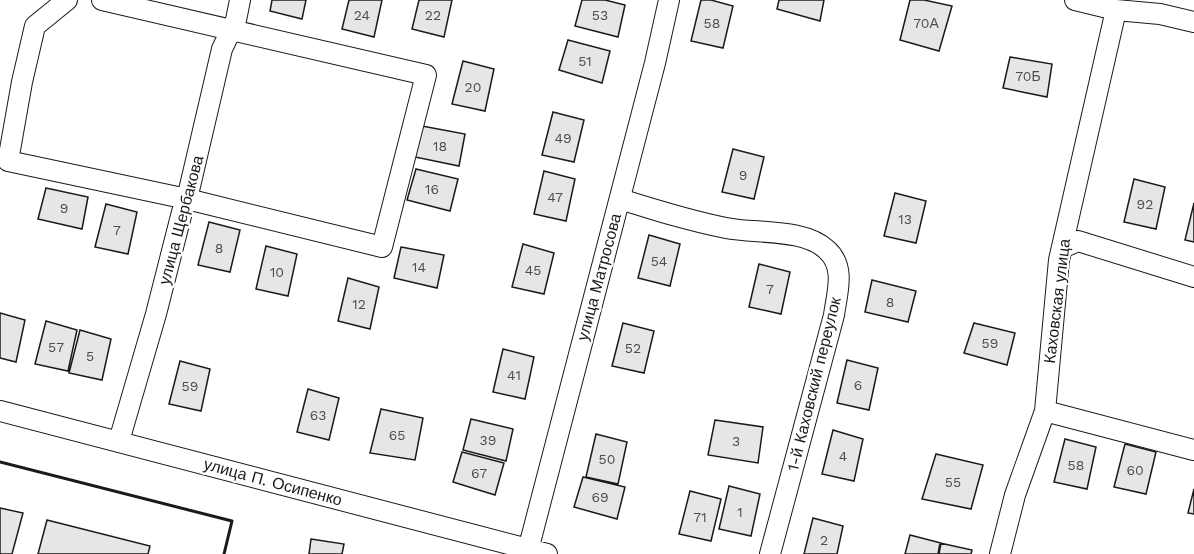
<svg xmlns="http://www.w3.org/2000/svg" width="1194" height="554" viewBox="0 0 1194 554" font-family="'Work Sans',sans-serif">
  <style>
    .building { fill: #e6e6e6; stroke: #1a1a1a; stroke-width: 1.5 }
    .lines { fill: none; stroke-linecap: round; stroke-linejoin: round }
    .minor-casing { stroke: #1a1a1a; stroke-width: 22 }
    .minor { stroke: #fff; stroke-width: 20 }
    .wall { stroke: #1a1a1a; stroke-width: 3 }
    .labels { text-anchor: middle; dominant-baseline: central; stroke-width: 4.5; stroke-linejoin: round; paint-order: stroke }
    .number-label { font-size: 14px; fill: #4d4d4d }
    .street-label { font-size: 16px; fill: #1a1a1a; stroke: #fff }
  </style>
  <rect width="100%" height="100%" fill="#fff"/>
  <path class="building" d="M272,0h34l-4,19 -32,-8z
    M349,0h33l-8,37 -32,-8z
    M419,0h33l-8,37 -32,-8z
    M582,0h23l20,5 -7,32 -43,-11z
    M701,0h10l22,6 -10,42 -32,-7z
    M779,0h45l-4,21 -43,-12z
    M910,0h14l28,6 -13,45 -39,-11z
    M568,40l42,11 -8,32 -43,-13z
    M1010,57l42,7 -5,33 -44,-9z
    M463,61l31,8 -9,42 -33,-7z
    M553,112l31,8 -10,42 -32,-7z
    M422,126l43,8 -6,32 -44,-9z
    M733,149l31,8 -10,42 -32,-7z
    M416,169l42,10 -8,32 -43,-11z
    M544,171l31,8 -9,42 -32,-7z
    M1134,179l31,8 -9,42 -32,-7z
    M46,188l42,9 -6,32 -44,-10z
    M895,193l31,8 -10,42 -32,-7z
    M1194,203v39l-9,-2z
    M106,204l31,8 -9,42 -33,-7z
    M209,222l31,8 -10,42 -32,-7z
    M649,235l31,9 -10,42 -32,-8z
    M523,244l31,9 -10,41 -32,-7z
    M266,246l31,8 -9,42 -32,-7z
    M401,247l43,8 -7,33 -43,-10z
    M759,264l31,8 -9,42 -32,-7z
    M348,278l31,9 -9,42 -32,-8z
    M872,280l44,11 -8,31 -43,-10z
    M0,313l25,7 -9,42 -16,-4z
    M46,321l31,9 -9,41 -33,-7z
    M623,323l31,8 -10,42 -32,-7z
    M974,323l41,10 -8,32 -43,-12z
    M80,330l31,9 -9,41 -33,-7z
    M503,349l31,8 -9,42 -32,-7z
    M847,360l31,8 -9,42 -32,-7z
    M180,361l30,8 -9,42 -32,-7z
    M308,389l31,9 -10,42 -32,-8z
    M381,409l42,9 -8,42 -45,-7z
    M471,419l42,10 -7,32 -43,-11z
    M715,420l48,7 -5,36 -50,-8z
    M833,430l30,9 -9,42 -32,-7z
    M596,434l31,8 -9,42 -32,-7z
    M1065,439l31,8 -9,42 -33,-7z
    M1125,444l31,8 -10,42 -32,-7z
    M462,452l42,11 -9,32 -42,-13z
    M936,454l47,11 -12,44 -49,-10z
    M583,477l42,10 -8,32 -43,-12z
    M729,486l31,8 -9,42 -32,-7z
    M1194,489v25l-6,-1z
    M690,491l31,8 -10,42 -32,-7z
    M0,508l23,5 -11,41h-12z
    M813,518l30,8 -6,28h-33z
    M47,520l103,26 -2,8h-110z
    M910,535l31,8 -2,11h-34z
    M311,539l33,5 -2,10h-33z
    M940,543l32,7 -1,4h-33z"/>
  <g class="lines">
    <g class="minor-casing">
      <path id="minor" d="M67,0l-32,26 -13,56 -14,79 179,38 195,48 44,-172 -324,-75
        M1075,0l41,10 44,4 34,8
        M620,199c35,11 70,22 106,29 30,6 78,0 101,22 19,17 10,43 7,65l-64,239
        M1062,248l16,-7 116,36
        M0,411l547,143
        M1045,411l149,39
        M119,441l37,-127 26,-102 5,-13 35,-150 14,-29 4,-20
        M527,554l128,-491 14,-63
        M1000,554l15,-59 30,-84 14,-151 57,-250"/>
    </g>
    <use href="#minor" class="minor"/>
    <path class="wall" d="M0,462l232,59 -8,33"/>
  </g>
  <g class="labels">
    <g class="number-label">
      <text x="362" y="15">24</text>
      <text x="433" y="15">22</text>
      <text x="600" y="15">53</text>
      <text x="712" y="23">58</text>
      <text x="926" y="23">70А</text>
      <text x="585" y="61">51</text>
      <text x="1028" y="76">70Б</text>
      <text x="473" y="87">20</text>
      <text x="563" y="138">49</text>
      <text x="440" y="146">18</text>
      <text x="743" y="175">9</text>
      <text x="432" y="189">16</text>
      <text x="555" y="197">47</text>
      <text x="1145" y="204">92</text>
      <text x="64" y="208">9</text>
      <text x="905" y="219">13</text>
      <text x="117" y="230">7</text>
      <text x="219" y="248">8</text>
      <text x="659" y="261">54</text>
      <text x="419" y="267">14</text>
      <text x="533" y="270">45</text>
      <text x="277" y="272">10</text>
      <text x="770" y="289">7</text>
      <text x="890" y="302">8</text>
      <text x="359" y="304">12</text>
      <text x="990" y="343">59</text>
      <text x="56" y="347">57</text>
      <text x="633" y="348">52</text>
      <text x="90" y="356">5</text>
      <text x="514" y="375">41</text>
      <text x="858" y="385">6</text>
      <text x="190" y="386">59</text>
      <text x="318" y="415">63</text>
      <text x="397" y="435">65</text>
      <text x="488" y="440">39</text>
      <text x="736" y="441">3</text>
      <text x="843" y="456">4</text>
      <text x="607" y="459">50</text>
      <text x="1076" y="465">58</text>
      <text x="1135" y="470">60</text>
      <text x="479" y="473">67</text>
      <text x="953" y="482">55</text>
      <text x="600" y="497">69</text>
      <text x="740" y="512">1</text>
      <text x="700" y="517">71</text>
      <text x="824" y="540">2</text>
    </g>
    <g class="street-label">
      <text transform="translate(181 220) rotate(-75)">улица Щербакова</text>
      <text transform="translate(599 277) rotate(-75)">улица Матросова</text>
      <text transform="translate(1057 301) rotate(-83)">Каховская улица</text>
      <text transform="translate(814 384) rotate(-76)">1-й Каховский переулок</text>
      <text transform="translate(273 482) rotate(15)">улица П. Осипенко</text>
    </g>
  </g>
</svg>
